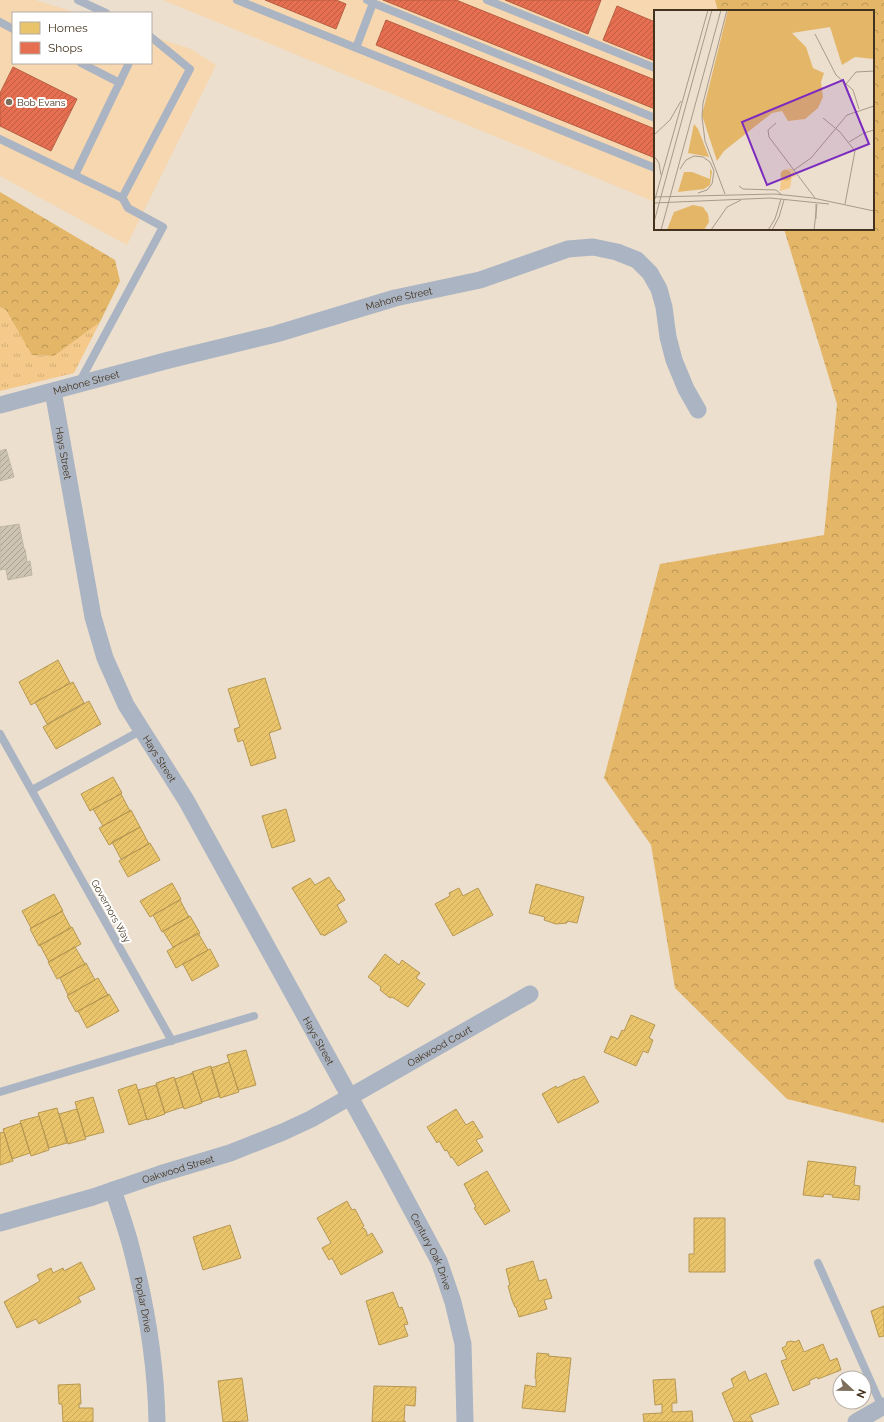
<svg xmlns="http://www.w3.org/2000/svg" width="884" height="1422" viewBox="0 0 884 1422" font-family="Raleway,sans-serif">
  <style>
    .built { fill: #f6d7af }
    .grass { fill: url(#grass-tufts) }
    .forest { fill: url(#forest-crowns) }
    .homes { fill: url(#homes-hatch); stroke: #b79853 }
    .shops { fill: url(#shops-hatch); stroke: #b65d42 }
    .building { fill: url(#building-hatch); stroke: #bfb6a3 }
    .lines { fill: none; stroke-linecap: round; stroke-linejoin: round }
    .service { stroke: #aab4c2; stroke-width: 8 }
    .minor { stroke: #aab4c2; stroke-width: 17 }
    .poi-dot { fill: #7e6f5c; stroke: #fff; stroke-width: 1.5 }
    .labels { text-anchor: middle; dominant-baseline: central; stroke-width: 4; stroke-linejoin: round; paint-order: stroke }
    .poi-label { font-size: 10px; fill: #43331e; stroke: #fff; text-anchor: start }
    .street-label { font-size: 10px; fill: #43331e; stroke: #fff }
    .inset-road { fill: none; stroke: #a89a88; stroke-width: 1 }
    .view { fill: #7b2cbf; fill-opacity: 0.15; stroke: #7b2cbf; stroke-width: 2 }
    .inset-edge { fill: none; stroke: #43331e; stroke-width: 2 }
  </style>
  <defs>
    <pattern id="grass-tufts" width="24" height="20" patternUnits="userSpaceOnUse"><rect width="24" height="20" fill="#f5c989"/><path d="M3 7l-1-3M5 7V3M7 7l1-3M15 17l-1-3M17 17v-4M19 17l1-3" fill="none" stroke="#d3ad76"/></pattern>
    <pattern id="forest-crowns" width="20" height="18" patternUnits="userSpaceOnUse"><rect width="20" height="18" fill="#e4b668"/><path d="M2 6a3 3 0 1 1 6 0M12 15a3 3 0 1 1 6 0" fill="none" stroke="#ba9555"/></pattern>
    <pattern id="homes-hatch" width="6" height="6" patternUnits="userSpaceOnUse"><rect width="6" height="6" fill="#e9c46a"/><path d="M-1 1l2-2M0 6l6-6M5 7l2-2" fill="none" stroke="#c9a95b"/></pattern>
    <pattern id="shops-hatch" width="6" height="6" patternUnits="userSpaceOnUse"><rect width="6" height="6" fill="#e76f51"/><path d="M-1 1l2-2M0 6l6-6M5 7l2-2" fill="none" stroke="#bd5c43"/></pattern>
    <pattern id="building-hatch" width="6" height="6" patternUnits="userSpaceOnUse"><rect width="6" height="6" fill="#cdc4b1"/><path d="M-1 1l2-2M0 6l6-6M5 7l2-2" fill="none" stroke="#a8a08f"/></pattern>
  </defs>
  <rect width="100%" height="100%" fill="#ecdfce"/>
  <path class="built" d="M0,0h35l42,13h-64v50h138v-27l40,13 25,16 -89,180 -127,-69z
    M163,0h552l3,11h-63v191z"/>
  <path class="grass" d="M0,307l6,3 27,45 21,1 46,-34 -26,51 -74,18z"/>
  <path class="forest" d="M715,0h169v1123l-97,-24 -112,-111 -24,-143 -47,-67 56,-214 164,-29 13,-131 -53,-175h89v-218h-155z
    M0,192l115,68 5,21 -20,41 -46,34 -22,-1 -26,-45 -6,-3z"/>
  <path class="homes" d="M58,660l12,23 -39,22 -12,-23z
    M265,678l16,51 -12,4 7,25 -25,8 -8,-26 -5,2 -4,-13 6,-2 -12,-38z
    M73,682l11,21 -37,21 -12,-22z
    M89,701l12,23 -45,25 -13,-22z
    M113,777l9,16 -32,18 -9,-17z
    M121,794l9,17 -27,15 -10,-17z
    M286,809l9,32 -23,7 -10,-32z
    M131,810l9,17 -31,18 -10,-17z
    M140,827l9,17 -28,15 -9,-17z
    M150,843l10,17 -32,17 -9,-16z
    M329,877l9,14 1,-1 6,10 -8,5 10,17 -23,14 -1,-2 -2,1 -29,-47 18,-10 5,7z
    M172,883l9,16 -31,18 -10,-16z
    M536,884l48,13 -7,26 -10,-2v2l-11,1 -12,-4 1,-3 -16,-4z
    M459,888l4,8 15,-8 15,27 -40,21 -18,-32 15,-8 -1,-3z
    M54,894l9,17 -32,17 -9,-17z
    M180,900l9,17 -27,15 -9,-17z
    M62,911l9,17 -32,18 -9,-17z
    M190,916l10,17 -27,14 -10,-16z
    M72,927l9,17 -32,18 -9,-17z
    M198,933l10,17 -32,18 -9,-17z
    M75,947l10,17 -28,15 -9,-17z
    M210,949l9,17 -27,15 -9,-17z
    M385,954l14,11 3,-5 18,13 -4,5 9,6 -17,23 -16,-10 -2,1 -10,-8 1,-3 -13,-10z
    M86,963l9,17 -27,15 -8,-17z
    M98,978l10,17 -32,17 -9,-16z
    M109,994l10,17 -32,17 -9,-17z
    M631,1015l24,10 -6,13 4,2 -5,13 -5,-2 -7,15 -32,-14 7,-16 7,3 4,-9 2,1z
    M246,1050l10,35 -18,5 -11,-35z
    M229,1062l10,30 -19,6 -9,-30z
    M211,1066l9,30 -18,6 -10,-30z
    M193,1073l9,30 -18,6 -9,-30z
    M584,1076l15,26 -41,21 -16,-29 14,-8 1,2 18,-9v1z
    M174,1077l9,30 -18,6 -9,-30z
    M136,1084l11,35 -18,6 -11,-35z
    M156,1085l9,29 -18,6 -9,-30z
    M93,1097l11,35 -19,5 -10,-35z
    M57,1108l10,35 -18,5 -11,-35z
    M77,1109l9,30 -18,5 -9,-30z
    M456,1109l10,16 7,-4 10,16 -7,3 7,11 -25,15 -6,-9 -1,1 -4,-8 -2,1 -6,-10 -2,2 -10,-16z
    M39,1116l10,34 -18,6 -11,-35z
    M21,1123l9,30 -18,6 -9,-30z
    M4,1132l9,29 -13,4v-32z
    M808,1161l48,6 -2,18 6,1 -1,14 -27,-3 1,-2 -9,-1 -1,3 -20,-2z
    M487,1171l23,40 -25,14 -11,-17 2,-1 -12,-23z
    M347,1201l5,9 3,-1 9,17 -2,2 3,1 2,4v3l5,-3 11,19 -42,23 -9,-17 -3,2 -7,-12 9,-5 -14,-25z
    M694,1218h31v54h-36v-18h5z
    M230,1225l11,33 -38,12 -10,-33z
    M533,1261l6,20 7,-2 6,19 -8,2 3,9 -28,8 -3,-10h-1l-3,-7 -4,-14 2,-1 -4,-16z
    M81,1262l14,27 -17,8 3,5 -42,22 -3,-5 -19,9 -13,-26 36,-21 -3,-6 14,-7 2,5 10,-5 1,3z
    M393,1292l6,16 3,-1 6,17 -4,1 4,11 -29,9 -13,-44z
    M884,1306v30l-5,1 -8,-26z
    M799,1340l5,12 19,-8 7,17 7,-3 4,12 -23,9 -1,-2 -8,4 1,3 -17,7 -12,-30 6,-2 -5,-11 4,-2 1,-4 4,-1 4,1z
    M537,1353l12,1 -1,2 23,2 -6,54 -43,-4 3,-23 11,2v-8l-1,-1z
    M745,1371l4,10 17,-8 13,31 -29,11 3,7h-19l-12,-29 12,-6 -3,-8z
    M242,1378l6,43 -25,1 -5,-41z
    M675,1379l2,24h-5v9l20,-1 1,11h-49l-1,-8 19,-1v-9l-7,1 -2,-25z
    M80,1384l1,20h-2v4h14v14h-30l-1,-18h-3l-1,-19z
    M374,1386l42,1 -1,19 -10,-1 -1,16 2,1h-34z"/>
  <path class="shops" d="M265,0h71l10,4 -10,25z
    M383,0h73l199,80v29z
    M505,0h96l-13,34z
    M617,6l38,16v39l-52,-21z
    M386,20l269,109v29l-279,-113z
    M13,67l64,32 -26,52 -51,-25v-33z"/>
  <path class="building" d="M6,449l8,28 -14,4v-30z
    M19,524l5,25h1l2,13 3,-1 2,14 -24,5 -2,-11 -6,1v-43z"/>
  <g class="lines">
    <path class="service" d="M78,0l28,13
      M237,0l418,168
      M487,0l168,68
      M373,3l282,115
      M0,22l13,7
      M356,48l17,-45 -6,-3
      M81,63l39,20
      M0,139l122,59 68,-129 -39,-32
      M75,175l54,-112
      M79,383l84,-156 -35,-19 -6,-11
      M0,734l172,307
      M32,790l110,-60
      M0,1092l254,-76
      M818,1263l64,144"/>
    <g class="minor">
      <path id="s1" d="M53,391l40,226 12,41 21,47 60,95 202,366 51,95 14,41 10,42 2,78"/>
      <path id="s2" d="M0,405l169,-45 107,-26 119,-36 85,-18 88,-31 25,-2 24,5 20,8 13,13 9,16 5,18 4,30 6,23 12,29 12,21"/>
      <path id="s3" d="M113,1190c6,18 12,35 17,53 15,56 26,121 27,179"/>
      <path id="s4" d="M0,1223l93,-26 67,-23 70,-21 53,-21 28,-13 219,-125"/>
      <path d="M856,1422l28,-16"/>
    </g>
  </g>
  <circle class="poi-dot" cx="9" cy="102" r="4"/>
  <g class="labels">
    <g class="poi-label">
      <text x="17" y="102">Bob Evans</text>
    </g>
    <g class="street-label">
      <text stroke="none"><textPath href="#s2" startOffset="413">Mahone Street</textPath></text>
      <text stroke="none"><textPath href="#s2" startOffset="89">Mahone Street</textPath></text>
      <text stroke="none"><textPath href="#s1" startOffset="63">Hays Street</textPath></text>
      <text stroke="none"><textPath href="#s1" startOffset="387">Hays Street</textPath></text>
      <text transform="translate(111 911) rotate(61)">Governors Way</text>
      <text stroke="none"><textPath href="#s1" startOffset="711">Hays Street</textPath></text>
      <text stroke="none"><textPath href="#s4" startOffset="476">Oakwood Court</textPath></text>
      <text stroke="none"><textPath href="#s4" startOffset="186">Oakwood Street</textPath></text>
      <text stroke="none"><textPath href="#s1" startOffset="950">Century Oak Drive</textPath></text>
      <text stroke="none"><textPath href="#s3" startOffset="119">Poplar Drive</textPath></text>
    </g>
  </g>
  <g transform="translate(654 10)">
    <rect width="220" height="220" fill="#ecdfce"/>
    <path d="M133,158l5,1 4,7 -4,1 -2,11 -10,3 1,-11 8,-2 3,-6z" fill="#f5c989"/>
    <path d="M74,0h146v49l-19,-2 -13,8 -12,-38 -38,6 14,14 7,21 11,5 -3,9 2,15 -5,11 -13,11 -17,2 -6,-10 -10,2 -48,38 -7,10 -15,-46zM40,114l4,5 11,28 -21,-4zM56,159l2,2 -2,14 -6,4 -26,3 6,-20h8l18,7zM126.5 165a5.5 5.5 0 1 1 11 0a5.5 5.5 0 1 1-11 0ZM39,195l10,2 5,7 1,8 -5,8h-37l7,-18z" fill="#e4b668"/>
    <path class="inset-road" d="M161,24l21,41 17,15 6,19M192,74l10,-12 18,-1M169,108l17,14 15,19 -10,53M122,113l-8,7 1,7 46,61M0,125l16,-15 11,-19M195,132l15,-9 10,-3M0,146l5,7 2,12M26,159l6,-9 8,-4 9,1 7,5 4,9 -2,13 -5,6 -9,3M140,160l17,-12 36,-43 27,-9M85,176l4,3 33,1 6,5M71,184l-20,-53 -3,-24 1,-14 24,-93M0,187l121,-3 38,4 61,13M1,189l53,-189M0,193l116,-5 59,6M162,194v15M0,212l58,-212M7,220l60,-220M57,220l16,-23 14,-7M114,220l7,-11 6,-20M118,220l7,-13 5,-17M160,220l3,-26"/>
    <path class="view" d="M189,70l26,64 -102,41 -25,-63z"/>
    <rect width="220" height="220" class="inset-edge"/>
  </g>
  <rect x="12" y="12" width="140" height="52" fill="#ffffff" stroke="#b4ada5"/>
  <rect x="20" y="22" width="20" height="12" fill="#e9c46a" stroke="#b4ada5"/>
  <text x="48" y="32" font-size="12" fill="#43331e">Homes</text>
  <rect x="20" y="42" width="20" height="12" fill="#e76f51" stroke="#b4ada5"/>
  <text x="48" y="52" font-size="12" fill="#43331e">Shops</text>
  <g transform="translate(852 1390) rotate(112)"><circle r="19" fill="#ffffff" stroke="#b4ada5"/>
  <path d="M0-3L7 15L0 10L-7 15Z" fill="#7e6f5c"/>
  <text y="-6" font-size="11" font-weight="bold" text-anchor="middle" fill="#43331e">N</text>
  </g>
</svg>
